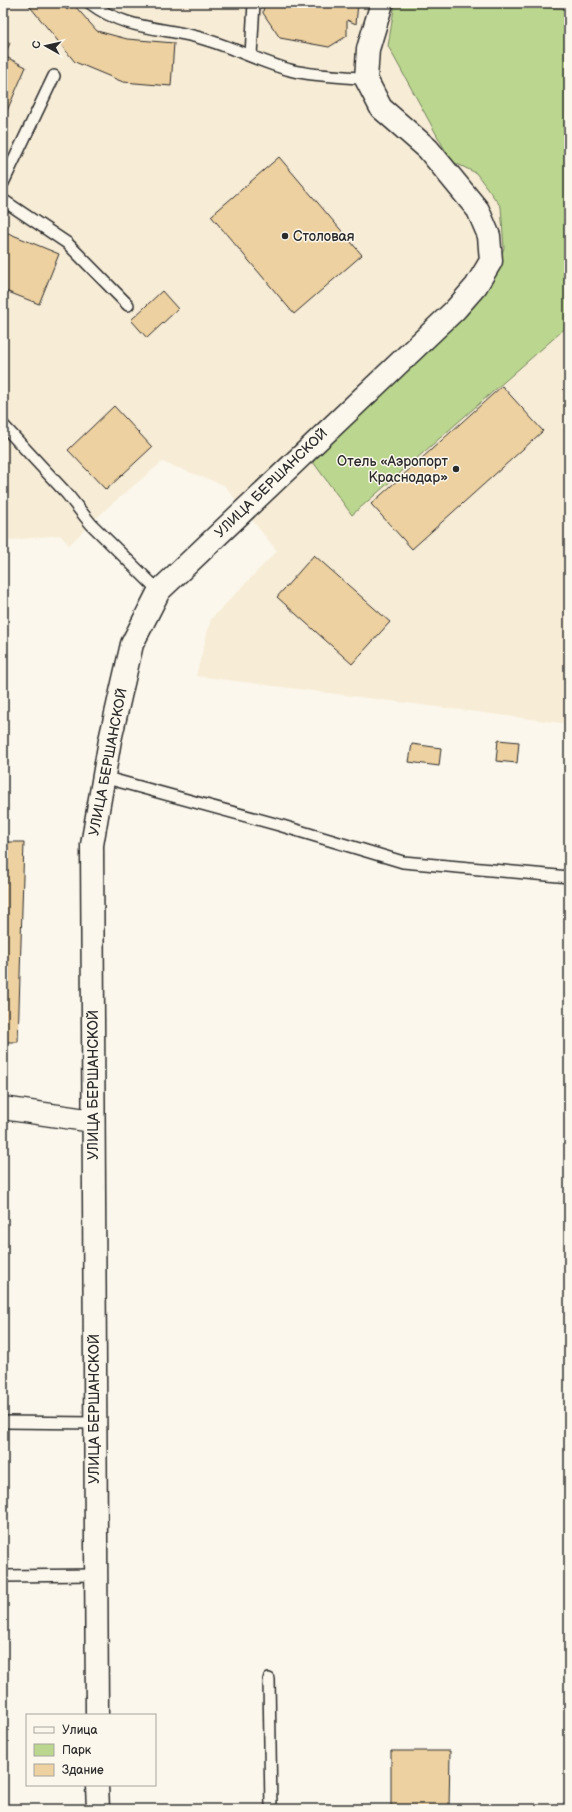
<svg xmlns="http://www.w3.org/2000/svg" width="572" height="1812" viewBox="0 0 572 1812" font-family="'Balsamiq Sans',sans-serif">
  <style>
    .built { fill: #f7ecd6 }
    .green { fill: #bbd78f; stroke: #73815d }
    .building { fill: #edd1a1; stroke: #2b2b2b }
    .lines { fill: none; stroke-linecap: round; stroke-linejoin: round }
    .service-casing { stroke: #2b2b2b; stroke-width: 14 }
    .minor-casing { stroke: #2b2b2b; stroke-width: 25 }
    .service { stroke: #fbf7ec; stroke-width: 11 }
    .minor { stroke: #fbf7ec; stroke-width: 22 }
    .poi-dot { fill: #2b2b2b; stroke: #fbf7ec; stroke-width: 1.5 }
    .labels { text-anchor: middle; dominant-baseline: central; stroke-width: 3; stroke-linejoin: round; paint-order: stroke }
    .poi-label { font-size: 14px; fill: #2b2b2b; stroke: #fbf7ec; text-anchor: start }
    .street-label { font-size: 14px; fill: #2b2b2b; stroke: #fbf7ec }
  </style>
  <rect width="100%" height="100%" fill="#fbf7ec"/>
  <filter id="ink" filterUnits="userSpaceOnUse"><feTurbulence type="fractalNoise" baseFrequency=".025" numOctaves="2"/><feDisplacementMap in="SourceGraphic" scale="8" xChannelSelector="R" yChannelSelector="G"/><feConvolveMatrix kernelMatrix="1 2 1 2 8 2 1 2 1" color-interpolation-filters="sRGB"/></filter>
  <g filter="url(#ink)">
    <path class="built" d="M3,3h566v721l-373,-48 15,-57 66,-68 -53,-66 -62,-23 -55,46 -38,37 -9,-10 -57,6z"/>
    <path class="green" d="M395,3h91l83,6v316l-217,190 -39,-53 176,-175 15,-39 -3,-41 -25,-34 -25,-12 -63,-115z"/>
    <path class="building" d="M27,3h35l5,7 7,-5 23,26 30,8 47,4 -3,43 -48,-4 -48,-20z
      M264,3h94l-2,21 -9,-4v16l-18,11 -49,-9 -17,-25z
      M3,39l7,4 -6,13 22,11 -23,53z
      M279,157l83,98 -68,59 -83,-98z
      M3,231l56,23 -20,50 -36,-14z
      M162,291l16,18 -31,29 -16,-18z
      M502,386l41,45 -131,118 -41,-45z
      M114,406l38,41 -46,43 -38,-40z
      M314,555l76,67 -38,42 -75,-67z
      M498,740l21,2 -2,21 -21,-2z
      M412,744l29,4 -2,18 -30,-4z
      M3,842h21l-6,200h-15z
      M391,1751h59l-1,58h-58z"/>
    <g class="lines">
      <g class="service-casing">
        <path id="service" d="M90,3c33,25 65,24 103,33 34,8 64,25 97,34 20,6 54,6 76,9
          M251,55l3,-52
          M3,183l51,-107
          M3,200l64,43 61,62
          M3,425l64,69 24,30 68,67
          M103,777l176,48 124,37 166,15
          M3,1422l91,1
          M3,1576l92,-1
          M269,1679l2,130"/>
      </g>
      <g class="minor-casing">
        <path id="minor" d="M3,1108l90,13
          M97,1715l-5,-870 18,-105 22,-96 27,-53 296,-281 21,-24 15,-25 -2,-25 -11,-26 -50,-61 -47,-41 -15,-29 2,-30 14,-46
          M97,1785l1,24"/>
      </g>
      <use href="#service" class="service"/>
      <use href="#minor" class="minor"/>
    </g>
  </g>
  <g class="poi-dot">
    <circle cx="285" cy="236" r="4"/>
    <circle cx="456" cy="469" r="4"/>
  </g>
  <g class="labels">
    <g class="poi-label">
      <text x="293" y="236">Столовая</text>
      <text x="448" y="461" text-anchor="end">Отель «Аэропорт<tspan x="448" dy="16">Краснодар»</tspan></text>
    </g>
    <g class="street-label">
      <text transform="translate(271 483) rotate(-44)">УЛИЦА БЕРШАНСКОЙ</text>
      <text transform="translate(108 762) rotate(-79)">УЛИЦА БЕРШАНСКОЙ</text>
      <text transform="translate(93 1085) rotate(-90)">УЛИЦА БЕРШАНСКОЙ</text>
      <text transform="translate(94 1409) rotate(-90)">УЛИЦА БЕРШАНСКОЙ</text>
    </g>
  </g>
  <rect width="572" height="1812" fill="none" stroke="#fbf7ec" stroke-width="16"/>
  <rect x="8" y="8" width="556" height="1796" fill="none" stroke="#2b2b2b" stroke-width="1.5" filter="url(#ink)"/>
  <rect x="26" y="1714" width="130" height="72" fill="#fbf7ec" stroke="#a8a59f"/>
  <rect x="34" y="1727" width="20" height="6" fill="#fbf7ec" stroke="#a8a59f"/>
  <text x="62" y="1734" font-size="12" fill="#2b2b2b">Улица</text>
  <rect x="34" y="1744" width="20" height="12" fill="#bbd78f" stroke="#a8a59f"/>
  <text x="62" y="1754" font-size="12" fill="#2b2b2b">Парк</text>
  <rect x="34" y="1764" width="20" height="12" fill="#edd1a1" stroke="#a8a59f"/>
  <text x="62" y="1774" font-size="12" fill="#2b2b2b">Здание</text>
  <g transform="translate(46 46) rotate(278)" stroke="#fbf7ec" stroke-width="3" paint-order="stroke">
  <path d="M0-3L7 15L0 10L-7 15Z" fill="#2b2b2b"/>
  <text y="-6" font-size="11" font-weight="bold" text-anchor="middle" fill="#2b2b2b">С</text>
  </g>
</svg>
